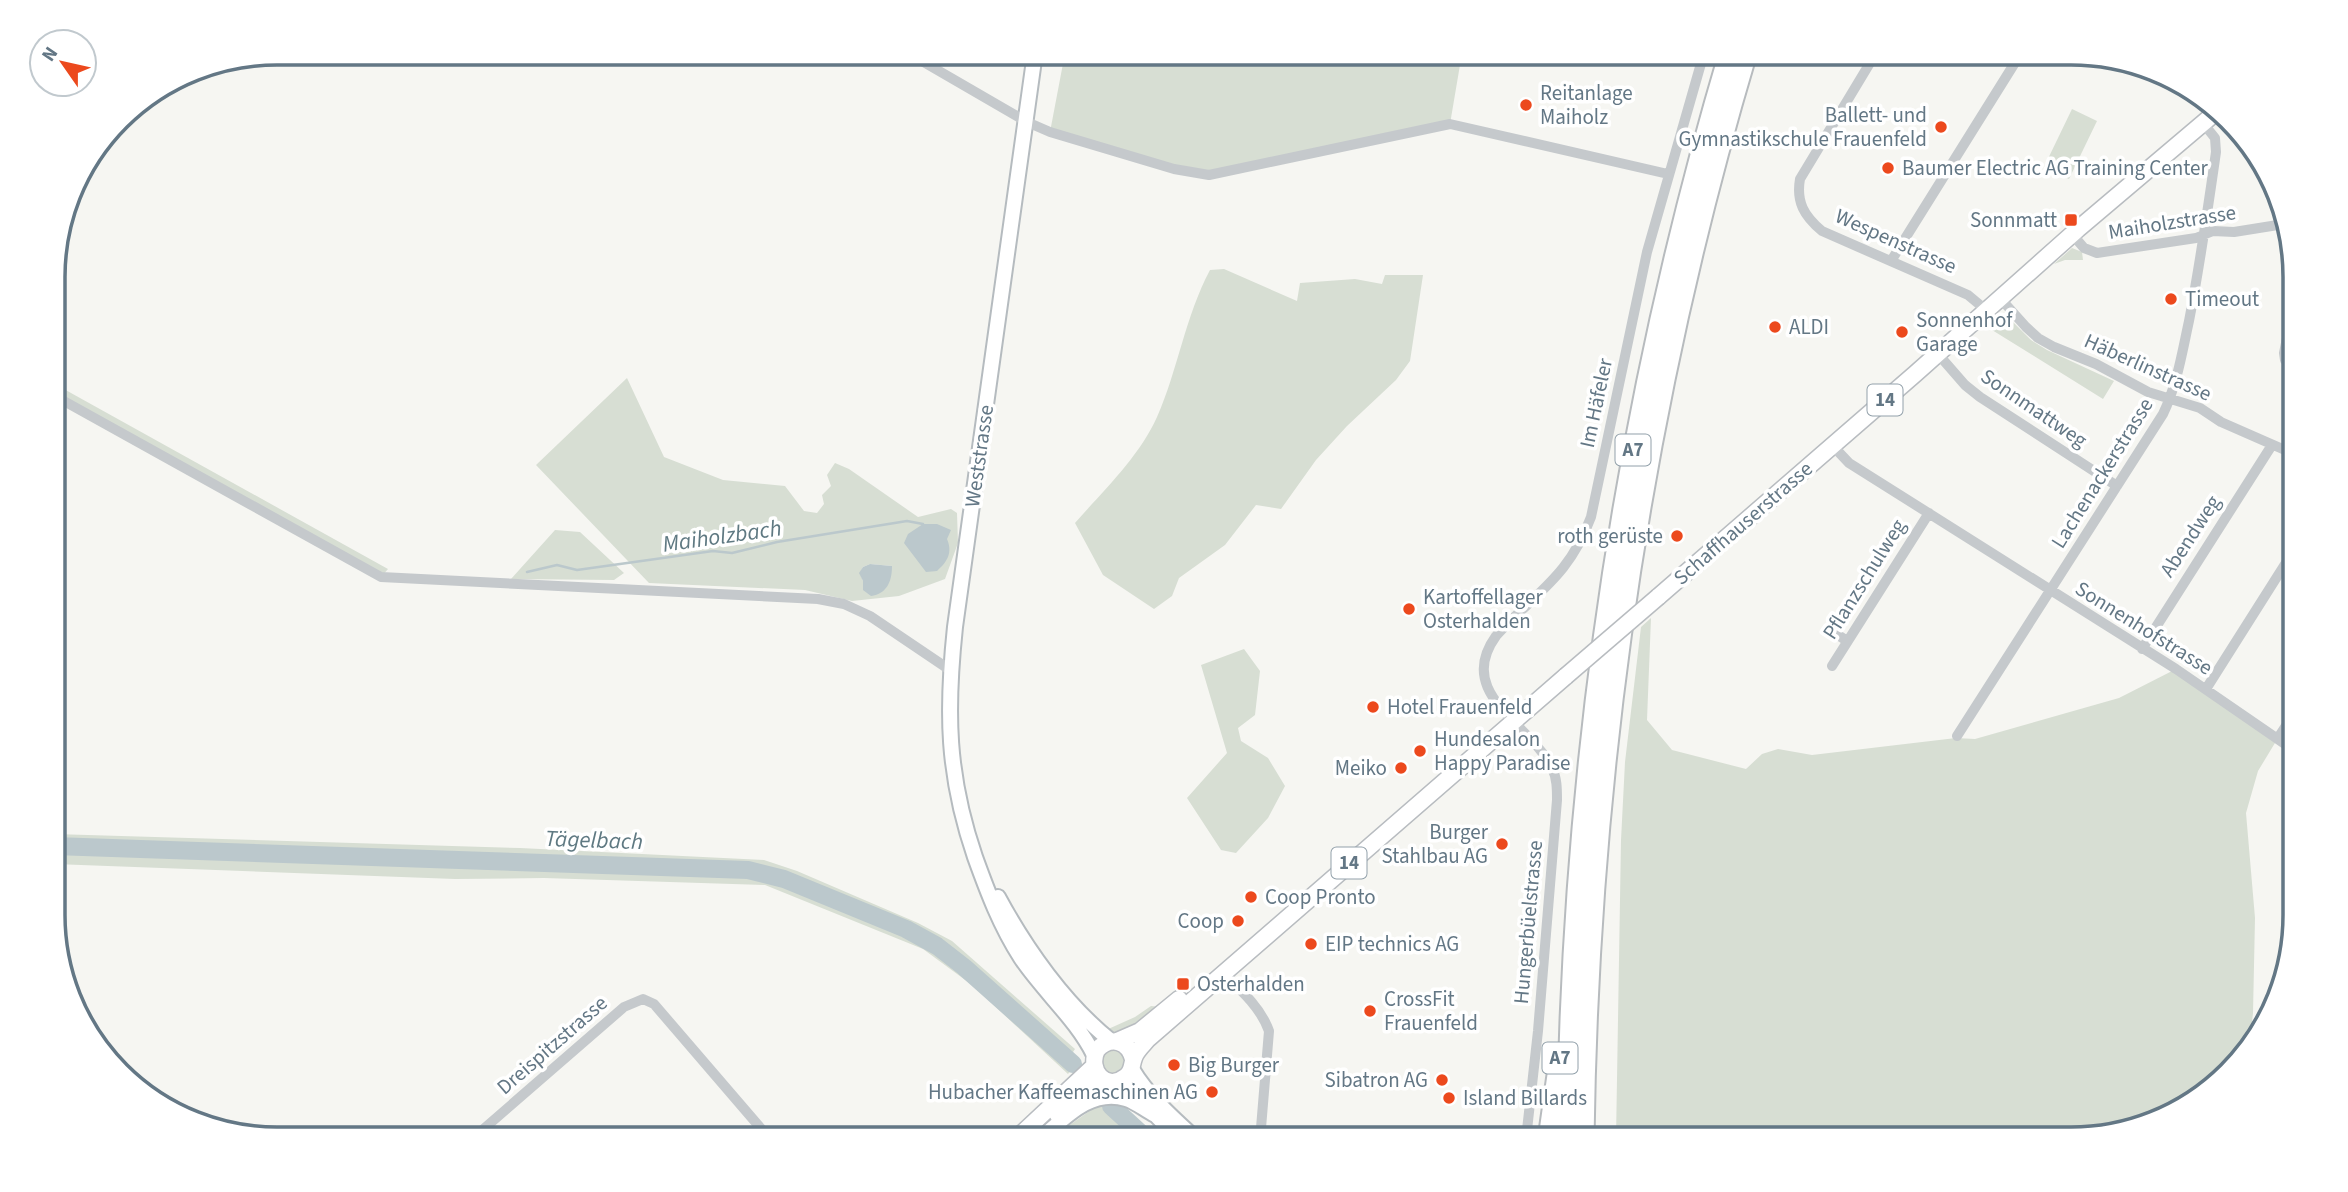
<svg xmlns="http://www.w3.org/2000/svg" width="2348" height="1192" viewBox="0 0 2348 1192" font-family="'Source Sans 3',sans-serif">
	<style>
		.green { fill: #d7ded3; fill-rule: evenodd }
		.water { fill: #bbc8cc }
		.lines { fill: none; stroke-linecap: round; stroke-linejoin: round }
		.stream { stroke: #bbc8cc; stroke-width: 2.5 }
		.river { stroke: #bbc8cc; stroke-width: 18 }
		.secondary-casing { stroke: #b5bbbf; stroke-width: 18 }
		.primary-casing { stroke: #b8bcc0; stroke-width: 19 }
		.highway-casing { stroke: #b7bbbe; stroke-width: 23 }
		.street { stroke: #c5c9cc; stroke-width: 10 }
		.secondary { stroke: #fff; stroke-width: 14 }
		.primary { stroke: #fff; stroke-width: 16 }
		.highway { stroke: #fff; stroke-width: 19 }
		.primary-bridge-casing { stroke: #b8bcc0; stroke-width: 19; stroke-linecap: butt }
		.primary-bridge { stroke: #fff; stroke-width: 16 }
		.poi-dot { fill: #ec491d; stroke: #fff; stroke-width: 2.5 }
		.labels { text-anchor: middle; dominant-baseline: central; stroke-width: 7; stroke-linejoin: round; paint-order: stroke }
		.shield { fill: #fff; stroke: #92a0aa; stroke-width: 2 }
		.shield-label { font-size: 19px; font-weight: bold; fill: #637785 }
		.poi-label { font-size: 21px; fill: #637785; stroke: #fff; text-anchor: start }
		.street-label { font-size: 21px; fill: #637785; stroke: #fff }
		.water-label { font-size: 23px; font-style: italic; fill: #5f7982; stroke: #fff }
		.rim { fill: none; stroke: #637785; stroke-width: 3.5 }
	</style>
	<rect width="100%" height="100%" fill="#f6f6f2"/>
	<path class="green" d="M 1065,53 L 1462,53 L 1450,124 L 1209,175 L 1050,132 Z
		M 2072,109 L 2097,121 L 2069,179 L 2044,167 Z
		M 2072,248 L 2082,252 L 2083,260 L 2065,260 L 2054,264 Z
		M 1224,269 L 1297,301 L 1300,283 L 1355,279 L 1382,284 L 1385,275 L 1423,275 L 1410,361 L 1396,380 L 1347,426 L 1316,460 L 1281,509 L 1256,505 L 1225,545 L 1179,578 L 1172,596 L 1154,609 L 1103,575 L 1075,523 C 1104,490 1139,457 1157,417 C 1178,369 1185,317 1210,270 Z
		M 2008,317 L 2031,340 L 2047,350 L 2114,381 L 2103,399 L 1992,330 Z
		M 627,378 L 664,457 L 723,480 L 785,486 L 804,511 L 817,513 L 824,504 L 822,495 L 831,486 L 827,475 L 835,463 L 849,469 L 918,517 L 951,509 L 957,513 L 958,543 L 945,579 L 899,596 L 852,601 L 805,590 L 649,583 L 536,465 ZM 870,564 L 892,566 L 863,590 L 863,581 L 860,573 L 863,567 Z
		M 53,383 L 388,569 L 381,577 L 53,394 Z
		M 555,530 L 580,532 L 624,573 L 614,580 L 511,579 Z
		M 1651,618 L 1647,720 L 1672,750 L 1746,769 L 1762,754 L 1778,749 L 1812,755 L 1956,738 L 1975,739 L 2119,698 L 2176,669 L 2278,738 L 2258,771 L 2246,813 L 2255,918 L 2253,1013 L 2250,1040 L 2195,1102 L 2085,1139 L 1616,1139 L 1621,840 L 1625,762 L 1641,627 Z
		M 1244,649 L 1260,671 L 1255,715 L 1238,728 L 1241,741 L 1268,758 L 1285,786 L 1268,818 L 1236,853 L 1221,850 L 1187,798 L 1227,753 L 1201,665 Z
		M 54,834 L 520,848 L 764,860 L 797,871 L 918,923 L 952,941 L 1075,1049 L 1073,1052 L 1076,1063 L 1068,1074 L 972,985 L 923,949 L 765,885 L 544,878 L 455,879 L 54,864 Z
		M 1151,1006 L 1161,1007 L 1139,1026 L 1115,1035 L 1106,1030 L 1135,1017 Z
		M 1111,1048 L 1123,1051 L 1127,1064 L 1119,1074 L 1110,1074 L 1103,1069 L 1101,1057 Z
		M 1098,1105 L 1106,1106 L 1113,1112 L 1122,1107 L 1154,1139 L 1050,1139 Z"/>
	<path class="water" d="M 923,524 L 937,524 L 951,530 L 947,539 C 953,553 947,562 937,571 L 926,572 L 904,543 L 908,534 Z
		M 870,564 L 892,566 C 892,581 887,594 871,596 L 863,590 L 863,581 L 859,573 L 863,567 Z"/>
	<g class="lines">
		<path class="stream" d="M 527,572 L 557,565 L 577,570 L 713,551 L 732,553 L 777,542 L 907,521 L 923,524"/>
		<path class="river" d="M 54,846 L 748,870 L 784,879 L 906,929 L 937,946 L 964,967 L 1073,1064
			M 1111,1106 L 1147,1139"/>
		<g class="secondary-casing">
			<path id="secondary" d="M 1035,53 L 955,627 C 946,712 947,775 975,857 C 988,893 1000,925 1021,958 C 1043,991 1077,1020 1094,1055
				M 998,897 C 1026,949 1065,1004 1111,1041
				M 1132,1069 C 1148,1096 1173,1118 1196,1139
				M 1114,1082 L 1132,1091 L 1179,1139
				M 1040,1139 C 1064,1119 1090,1088 1126,1099 C 1136,1102 1145,1110 1155,1115"/>
		</g>
		<g class="primary-casing">
			<path id="primary" d="M 1658,597 L 1915,374 L 2078,229 L 2215,113
				M 1117,1041 L 1140,1031 L 1179,999
				M 1133,1059 C 1128,1040 1110,1036 1097,1050 C 1087,1070 1106,1092 1125,1077 C 1133,1072 1131,1065 1134,1058 C 1136,1051 1143,1045 1148,1039 L 1566,676
				M 1058,1115 L 1089,1089 L 1107,1081
				M 1016,1139 L 1094,1066"/>
		</g>
		<g class="highway-casing">
			<path id="highway" d="M 1548,1139 L 1557,1075
				M 1567,1139 C 1571,771 1624,406 1729,53
				M 1584,1139 C 1589,769 1641,408 1747,53"/>
		</g>
		<path class="street" d="M 908,53 L 1027,122 L 1050,132 L 1174,169 L 1209,175 L 1450,124 L 1668,174
			M 1876,53 L 1800,179 C 1796,202 1804,216 1822,231 L 1968,295 L 1986,310
			M 2072,234 L 2084,248 L 2097,253 L 2196,238 L 2213,231 L 2234,232 L 2284,224
			M 1891,261 L 2021,53
			M 2000,298 L 2026,327 L 2038,338 L 2054,347 L 2096,364 L 2148,392 L 2200,408 L 2221,422 L 2294,454
			M 2294,303 L 2284,353 L 2285,360 L 2294,366
			M 1938,354 L 1965,385 L 1980,397 L 2117,486
			M 53,395 L 381,577 L 818,599 L 844,604 L 870,616 L 950,670
			M 1832,445 L 1849,463 L 2176,669 L 2295,751
			M 1835,633 L 1847,641
			M 2142,649 L 2272,445
			M 1832,666 L 1929,513
			M 2206,689 L 2294,550
			M 1957,736 L 2163,414 C 2177,385 2182,353 2189,321 C 2200,265 2208,208 2216,152 L 2215,138 L 2203,123
			M 2278,738 L 2295,712
			M 1224,974 C 1241,990 1261,1008 1269,1031 L 1261,1128 L 1263,1139
			M 472,1139 L 624,1007 L 643,999 L 654,1004 L 770,1139
			M 1526,1139 L 1538,1031 L 1557,800 C 1557,789 1557,778 1552,768 C 1531,724 1454,694 1496,636 C 1537,591 1568,578 1591,517 L 1647,252 L 1704,53"/>
		<use href="#secondary" class="secondary"/>
		<use href="#primary" class="primary"/>
		<use href="#highway" class="highway"/>
		<g class="primary-bridge-casing">
			<path id="primary-bridge" d="M 1566,676 L 1658,597"/>
		</g>
		<use href="#primary-bridge" class="primary-bridge"/>
	</g>
	<g class="poi-dot">
		<circle cx="1526" cy="105" r="7"/>
		<circle cx="1941" cy="127" r="7"/>
		<circle cx="1888" cy="168" r="7"/>
		<rect x="2064" y="213" width="14" height="14" rx="3.5"/>
		<circle cx="2171" cy="299" r="7"/>
		<circle cx="1775" cy="327" r="7"/>
		<circle cx="1902" cy="332" r="7"/>
		<circle cx="1677" cy="536" r="7"/>
		<circle cx="1409" cy="609" r="7"/>
		<circle cx="1373" cy="707" r="7"/>
		<circle cx="1420" cy="751" r="7"/>
		<circle cx="1401" cy="768" r="7"/>
		<circle cx="1502" cy="844" r="7"/>
		<circle cx="1251" cy="897" r="7"/>
		<circle cx="1238" cy="921" r="7"/>
		<circle cx="1311" cy="944" r="7"/>
		<rect x="1176" y="977" width="14" height="14" rx="3.5"/>
		<circle cx="1370" cy="1011" r="7"/>
		<circle cx="1174" cy="1065" r="7"/>
		<circle cx="1442" cy="1080" r="7"/>
		<circle cx="1212" cy="1092" r="7"/>
		<circle cx="1449" cy="1098" r="7"/>
	</g>
	<g class="labels">
		<g class="shield">
			<rect x="1867.5" y="384.5" width="35" height="31" rx="5"/>
			<rect x="1615.5" y="434.5" width="35" height="31" rx="5"/>
			<rect x="1331.5" y="847.5" width="35" height="31" rx="5"/>
			<rect x="1542.5" y="1042.5" width="35" height="31" rx="5"/>
		</g>
		<g class="shield-label">
			<text x="1885" y="400">14</text>
			<text x="1633" y="450">A7</text>
			<text x="1349" y="863">14</text>
			<text x="1560" y="1058">A7</text>
		</g>
		<g class="poi-label">
			<text x="1540" y="93">Reitanlage<tspan x="1540" dy="24">Maiholz</tspan></text>
			<text x="1927" y="115" text-anchor="end">Ballett- und<tspan x="1927" dy="24">Gymnastikschule Frauenfeld</tspan></text>
			<text x="1902" y="168">Baumer Electric AG Training Center</text>
			<text x="2057" y="220" text-anchor="end">Sonnmatt</text>
			<text x="2185" y="299">Timeout</text>
			<text x="1916" y="320">Sonnenhof<tspan x="1916" dy="24">Garage</tspan></text>
			<text x="1789" y="327">ALDI</text>
			<text x="1663" y="536" text-anchor="end">roth gerüste</text>
			<text x="1423" y="597">Kartoffellager<tspan x="1423" dy="24">Osterhalden</tspan></text>
			<text x="1387" y="707">Hotel Frauenfeld</text>
			<text x="1434" y="739">Hundesalon<tspan x="1434" dy="24">Happy Paradise</tspan></text>
			<text x="1387" y="768" text-anchor="end">Meiko</text>
			<text x="1488" y="832" text-anchor="end">Burger<tspan x="1488" dy="24">Stahlbau AG</tspan></text>
			<text x="1265" y="897">Coop Pronto</text>
			<text x="1224" y="921" text-anchor="end">Coop</text>
			<text x="1325" y="944">EIP technics AG</text>
			<text x="1197" y="984">Osterhalden</text>
			<text x="1384" y="999">CrossFit<tspan x="1384" dy="24">Frauenfeld</tspan></text>
			<text x="1188" y="1065">Big Burger</text>
			<text x="1428" y="1080" text-anchor="end">Sibatron AG</text>
			<text x="1198" y="1092" text-anchor="end">Hubacher Kaffeemaschinen AG</text>
			<text x="1463" y="1098">Island Billards</text>
		</g>
		<g class="street-label">
			<text transform="translate(2172 222) rotate(-9)">Maiholzstrasse</text>
			<text transform="translate(1896 241) rotate(24)">Wespenstrasse</text>
			<text transform="translate(2148 367) rotate(24)">Häberlinstrasse</text>
			<text transform="translate(1596 403) rotate(-78)">Im Häfeler</text>
			<text transform="translate(2034 408) rotate(34)">Sonnmattweg</text>
			<text transform="translate(979 456) rotate(-82)">Weststrasse</text>
			<text transform="translate(2102 473) rotate(-58)">Lachenackerstrasse</text>
			<text transform="translate(1743 523) rotate(-41)">Schaffhauserstrasse</text>
			<text transform="translate(2190 536) rotate(-57)">Abendweg</text>
			<text transform="translate(1864 579) rotate(-58)">Pflanzschulweg</text>
			<text transform="translate(2144 628) rotate(32)">Sonnenhofstrasse</text>
			<text transform="translate(1528 922) rotate(-85)">Hungerbüelstrasse</text>
			<text transform="translate(552 1045) rotate(-41)">Dreispitzstrasse</text>
		</g>
		<g class="water-label">
			<text transform="translate(722 536) rotate(-8)">Maiholzbach</text>
			<text transform="translate(594 840) rotate(2)">Tägelbach</text>
		</g>
	</g>
	<path d="M0 0H2348V1192H0ZM277 65H2071A212 212 0 0 1 2283 277V915A212 212 0 0 1 2071 1127H277A212 212 0 0 1 65 915V277A212 212 0 0 1 277 65Z" fill="#fff" fill-rule="evenodd"/>
	<path class="rim" d="M277 65H2071A212 212 0 0 1 2283 277V915A212 212 0 0 1 2071 1127H277A212 212 0 0 1 65 915V277A212 212 0 0 1 277 65Z"/>
	<g transform="translate(63 63) rotate(304)"><circle r="33" fill="#ffffff" stroke="#c1c9ce" stroke-width="2"/>
	<path d="M0-5L12 26L0 18L-12 26Z" fill="#ec491d"/>
	<text y="-10" font-size="19" font-weight="bold" text-anchor="middle" fill="#637785">N</text>
	</g>
</svg>
